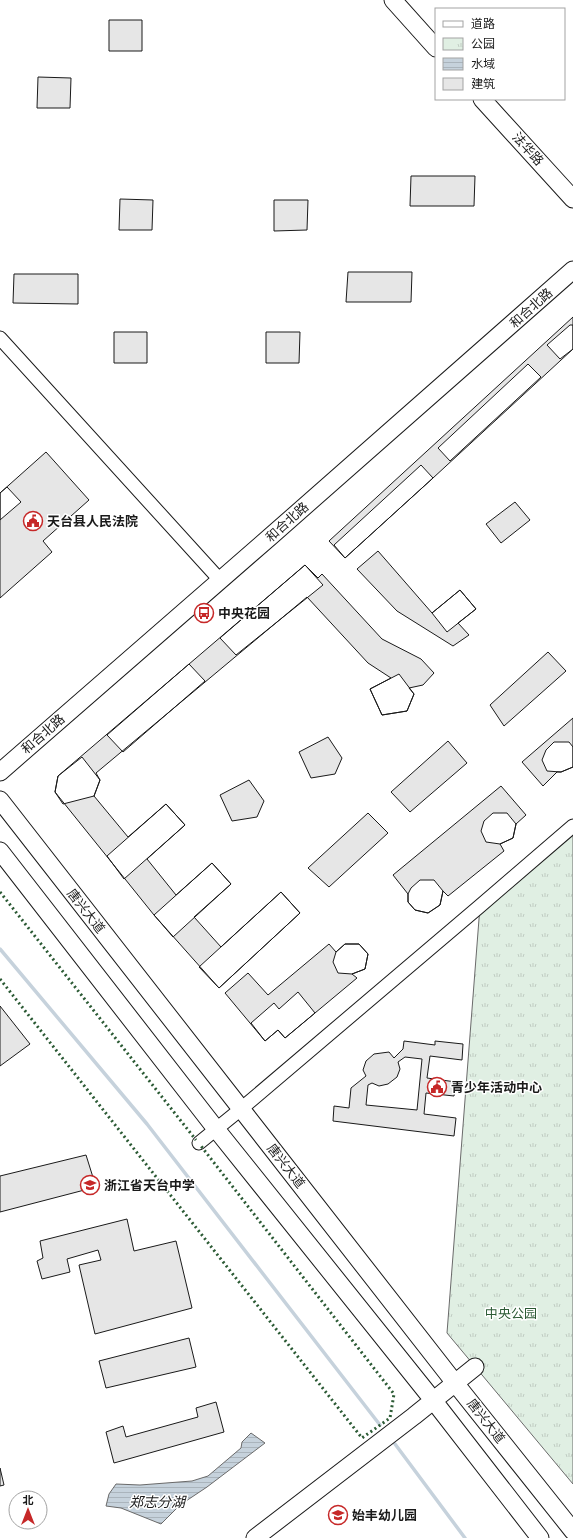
<svg xmlns="http://www.w3.org/2000/svg" width="573" height="1538" viewBox="0 0 573 1538" font-family="'Space Grotesk','Noto Sans SC',sans-serif">
	<style>
		.park { fill: url(#park-tufts); stroke: #6a6a6a }
		.water { fill: url(#water-rules); stroke: #6a6a6a }
		.lines { fill: none; stroke-linecap: round; stroke-linejoin: round }
		.stream { stroke: #c6d2dc; stroke-width: 3.5 }
		.building { fill: #e6e6e6; stroke: #1a1a1a; fill-rule: evenodd }
		.minor-casing { stroke: #1a1a1a; stroke-width: 15 }
		.major-casing { stroke: #1a1a1a; stroke-width: 19 }
		.minor { stroke: #fff; stroke-width: 13 }
		.major { stroke: #fff; stroke-width: 17 }
		.hedge { stroke: #2b5a34; stroke-width: 3; stroke-dasharray: 2 3; stroke-linecap: butt }
		.labels { text-anchor: middle; dominant-baseline: central; stroke-width: 3; stroke-linejoin: round; paint-order: stroke }
		.street-label { font-size: 13px; fill: #1a1a1a; stroke: #fff }
		.poi-label { font-size: 13px; font-weight: bold; fill: #1a1a1a; stroke: #fff; text-anchor: start }
		.park-label { font-size: 13px; fill: #2b5a34; stroke: #fff }
		.water-label { font-size: 14px; font-style: italic; fill: #1a1a1a; stroke: #fff }
	</style>
	<defs>
		<pattern id="park-tufts" width="24" height="20" patternUnits="userSpaceOnUse"><rect width="24" height="20" fill="#e0efe3"/><path d="M3 7l-1-3M5 7V3M7 7l1-3M15 17l-1-3M17 17v-4M19 17l1-3" fill="none" stroke="#c0ccc2"/></pattern>
		<pattern id="water-rules" width="6" height="5" patternUnits="userSpaceOnUse"><rect width="6" height="5" fill="#c6d2dc"/><path d="M0 2.5h6" fill="none" stroke="#aab4bc"/></pattern>
	</defs>
	<rect width="100%" height="100%" fill="#fff"/>
	<path class="park" d="M 573,827 L 573,1484 L 447,1333 L 480,906 Z"/>
	<path class="water" d="M 251,1433 L 265,1443 L 207,1487 L 180,1505 L 161,1524 L 121,1508 L 106,1506 L 109,1494 L 116,1484 L 140,1485 L 192,1481 L 208,1476 L 241,1448 L 242,1442 Z"/>
	<g class="lines">
		<path class="stream" d="M 0,949 L 147,1124 L 380,1425
			M 395,1444 L 465,1538"/>
	</g>
	<path class="building" d="M 109,20 L 142,20 L 142,51 L 109,51 Z
		M 38,77 L 71,78 L 70,108 L 37,108 Z
		M 411,176 L 475,176 L 474,206 L 410,206 Z
		M 120,199 L 153,200 L 152,230 L 119,230 Z
		M 274,200 L 308,200 L 307,230 L 274,231 Z
		M 348,272 L 412,272 L 411,302 L 346,302 Z
		M 14,274 L 78,274 L 78,304 L 13,303 Z
		M 573,317 L 573,349 L 433,478 L 345,558 L 329,541 Z
		M 570,325 L 573,325 L 573,349 L 560,359 L 547,345 Z
		M 114,332 L 147,332 L 147,363 L 114,363 Z
		M 266,332 L 300,332 L 299,363 L 266,363 Z
		M 528,364 L 541,377 L 450,461 L 438,448 Z
		M 46,452 L 89,500 L 43,541 L 52,552 L 0,598 L 0,493 Z
		M 421,465 L 433,478 L 345,558 L 334,545 Z
		M 7,487 L 21,502 L 0,520 L 0,493 Z
		M 515,502 L 530,520 L 501,543 L 486,524 Z
		M 378,551 L 432,613 L 460,590 L 476,609 L 458,623 L 469,635 L 453,646 L 397,611 L 357,569 Z
		M 305,565 L 318,578 L 322,574 L 382,639 L 421,659 L 434,673 L 423,685 L 409,688 L 414,694 L 407,711 L 382,715 L 370,689 L 391,678 L 368,663 L 307,597 L 96,773 L 100,780 L 94,796 L 128,837 L 166,804 L 185,825 L 147,859 L 176,895 L 212,863 L 231,884 L 194,917 L 221,947 L 281,892 L 300,913 L 219,988 L 154,915 L 55,792 L 58,776 Z
		M 305,565 L 323,585 L 236,655 L 220,638 Z
		M 460,590 L 476,609 L 447,632 L 432,613 Z
		M 548,652 L 566,671 L 504,726 L 490,705 Z
		M 189,664 L 205,681 L 123,752 L 107,735 Z
		M 399,674 L 414,694 L 407,711 L 382,715 L 370,689 Z
		M 573,718 L 573,767 L 561,772 L 557,772 L 543,786 L 522,762 Z
		M 328,737 L 342,758 L 335,774 L 311,778 L 299,752 Z
		M 448,741 L 467,763 L 410,812 L 391,792 Z
		M 554,742 L 569,742 L 573,747 L 573,767 L 561,772 L 547,771 L 542,760 L 546,750 Z
		M 82,757 L 100,780 L 94,796 L 63,804 L 55,792 L 58,776 Z
		M 249,780 L 264,801 L 257,817 L 232,821 L 220,795 Z
		M 501,786 L 526,815 L 516,824 L 513,838 L 500,844 L 504,851 L 448,896 L 443,891 L 440,905 L 428,913 L 415,910 L 408,902 L 408,894 L 393,875 Z
		M 166,804 L 185,825 L 124,879 L 107,856 Z
		M 368,813 L 388,833 L 329,887 L 308,868 Z
		M 493,813 L 507,813 L 516,824 L 513,838 L 500,844 L 486,842 L 481,831 L 484,821 Z
		M 212,863 L 231,884 L 173,937 L 154,915 Z
		M 420,880 L 434,880 L 443,891 L 440,905 L 428,913 L 415,910 L 408,902 L 408,894 L 411,888 Z
		M 281,892 L 300,913 L 219,988 L 199,967 Z
		M 329,944 L 336,952 L 345,944 L 359,944 L 368,954 L 365,969 L 352,974 L 357,978 L 285,1038 L 278,1030 L 265,1041 L 225,993 L 248,973 L 268,995 Z
		M 345,944 L 359,944 L 368,954 L 365,969 L 352,974 L 338,973 L 333,962 L 336,952 Z
		M 298,992 L 315,1013 L 285,1038 L 278,1030 L 265,1041 L 251,1023 L 274,1003 L 279,1009 Z
		M 0,1006 L 30,1044 L 0,1066 Z
		M 404,1041 L 435,1045 L 435,1041 L 463,1044 L 462,1060 L 430,1056 L 427,1078 L 456,1082 L 454,1096 L 426,1093 L 424,1114 L 456,1118 L 454,1136 L 333,1121 L 334,1106 L 349,1108 L 351,1088 L 366,1076 L 363,1070 L 366,1061 L 374,1054 L 389,1052 L 394,1058 L 403,1049 ZM 405,1057 L 422,1059 L 417,1110 L 366,1105 L 368,1085 L 372,1083 L 379,1086 L 388,1084 L 397,1077 L 400,1069 L 398,1062 Z
		M 86,1155 L 96,1187 L 0,1212 L 0,1176 Z
		M 127,1219 L 134,1251 L 176,1241 L 192,1308 L 95,1334 L 79,1265 L 101,1260 L 98,1250 L 67,1259 L 70,1272 L 42,1279 L 37,1261 L 43,1258 L 40,1241 Z
		M 189,1338 L 196,1367 L 106,1388 L 99,1361 Z
		M 216,1402 L 224,1432 L 114,1463 L 106,1432 L 123,1426 L 126,1437 L 198,1417 L 196,1408 Z
		M 0,1468 L 4,1485 L 0,1486 Z"/>
	<g class="lines">
		<g class="minor-casing">
			<path id="minor" d="M 0,338 L 220,580
				M 199,1143 L 241,1109 L 480,906 L 573,826"/>
		</g>
		<g class="major-casing">
			<path id="major" d="M 393,0 L 436,48
				M 482,99 L 573,199
				M 0,772 L 271,536 L 573,270
				M 0,800 L 455,1383 L 573,1531
				M 0,851 L 216,1129 L 433,1400 L 540,1538
				M 255,1538 L 414,1416 L 475,1367"/>
		</g>
		<use href="#minor" class="minor"/>
		<use href="#major" class="major"/>
		<path class="hedge" d="M 0,892 L 196,1140
			M 0,979 L 362,1438 L 390,1418 L 394,1394 L 201,1146"/>
	</g>
	<defs>
		<g id="civic-ring" transform="scale(1)"><circle r="9.5" fill="#fff" stroke="#c62828" stroke-width="1.5"/><path d="M-.6-6.5H3V-4.5H.6V-3L4-1V1h2V6H-6V1h2V-1L-.6-3ZM-1.2 2.5V6h2.4V2.5Z" fill="#c62828"/></g>
		<g id="bus-ring" transform="scale(1)"><circle r="9.5" fill="#fff" stroke="#c62828" stroke-width="1.5"/><path d="M-5-6H5V4H4V6H2V4H-2V6H-4V4H-5ZM-3.5-4V0h7V-4ZM-3.5 1.2v1.5H-2V1.2ZM2 1.2v1.5H3.5V1.2Z" fill="#c62828"/></g>
		<g id="school-ring" transform="scale(1)"><circle r="9.5" fill="#fff" stroke="#c62828" stroke-width="1.5"/><path d="M0-5L7-2L0 1L-7-2ZM-4 1L0 2.5L4 1V4Q0 6-4 4Z" fill="#c62828"/></g>
	</defs>
	<g fill-rule="evenodd">
		<use href="#civic-ring" x="33" y="521"/>
		<use href="#bus-ring" x="204" y="613"/>
		<use href="#civic-ring" x="437" y="1087"/>
		<use href="#school-ring" x="90" y="1185"/>
		<use href="#school-ring" x="338" y="1515"/>
	</g>
	<g class="labels">
		<g class="street-label">
			<text transform="translate(528 149) rotate(48)">法华路</text>
			<text transform="translate(531 308) rotate(-42)">和合北路</text>
			<text transform="translate(287 522) rotate(-42)">和合北路</text>
			<text transform="translate(43 734) rotate(-41)">和合北路</text>
			<text transform="translate(86 911) rotate(52)">唐兴大道</text>
			<text transform="translate(286 1166) rotate(52)">唐兴大道</text>
			<text transform="translate(486 1421) rotate(52)">唐兴大道</text>
		</g>
		<g class="poi-label">
			<text x="47" y="521">天台县人民法院</text>
			<text x="218" y="613">中央花园</text>
			<text x="451" y="1087">青少年活动中心</text>
			<text x="104" y="1185">浙江省天台中学</text>
			<text x="352" y="1515">始丰幼儿园</text>
		</g>
		<g class="park-label">
			<text x="511" y="1313">中央公园</text>
		</g>
		<g class="water-label">
			<text x="157" y="1502">郑志分湖</text>
		</g>
	</g>
	<rect x="435" y="8" width="130" height="92" fill="#ffffff" stroke="#a3a3a3"/>
	<rect x="443" y="21" width="20" height="6" fill="#ffffff" stroke="#a3a3a3"/>
	<text x="471" y="28" font-size="12" fill="#1a1a1a">道路</text>
	<rect x="443" y="38" width="20" height="12" fill="url(#park-tufts)" stroke="#a3a3a3"/>
	<text x="471" y="48" font-size="12" fill="#1a1a1a">公园</text>
	<rect x="443" y="58" width="20" height="12" fill="url(#water-rules)" stroke="#a3a3a3"/>
	<text x="471" y="68" font-size="12" fill="#1a1a1a">水域</text>
	<rect x="443" y="78" width="20" height="12" fill="#e6e6e6" stroke="#a3a3a3"/>
	<text x="471" y="88" font-size="12" fill="#1a1a1a">建筑</text>
	<g transform="translate(28 1510)"><circle r="19" fill="#ffffff" stroke="#a3a3a3"/>
	<path d="M0-3L7 15L0 10L-7 15Z" fill="#c62828"/>
	<text y="-6" font-size="11" font-weight="bold" text-anchor="middle" fill="#1a1a1a">北</text>
	</g>
</svg>
